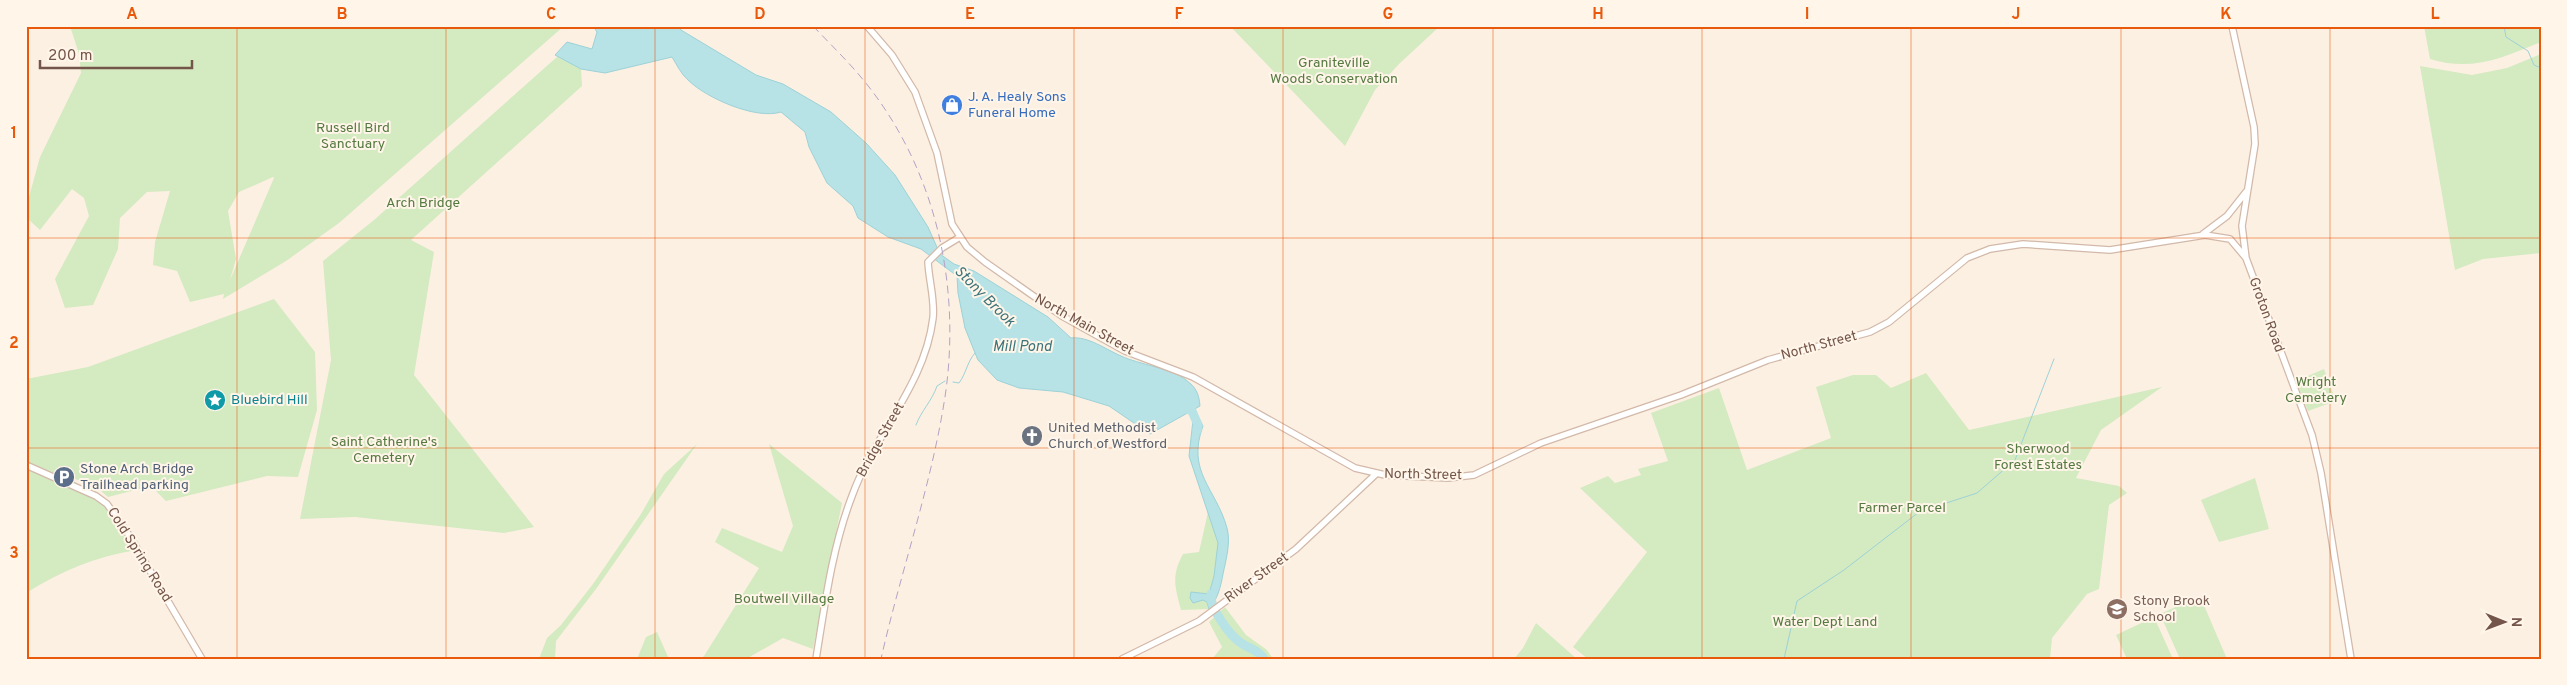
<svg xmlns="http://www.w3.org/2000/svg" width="2567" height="685" viewBox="0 0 2567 685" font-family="Overpass,sans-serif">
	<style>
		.green { fill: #d4eac1; fill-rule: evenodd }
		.water { fill: #b7e2e6; stroke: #9dd2d7 }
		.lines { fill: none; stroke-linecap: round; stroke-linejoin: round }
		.stream { stroke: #9dd2d7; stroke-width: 1 }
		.river { stroke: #b7e2e6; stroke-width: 9 }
		.secondary-casing { stroke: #d2b9a9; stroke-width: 8 }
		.secondary { stroke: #fff; stroke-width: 5.5 }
		.rail { stroke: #b2a2c5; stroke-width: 1; stroke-dasharray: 8 5; stroke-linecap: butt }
		.grid { fill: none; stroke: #e8590c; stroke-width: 1; stroke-opacity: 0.55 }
		.labels { text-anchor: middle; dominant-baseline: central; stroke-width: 4; stroke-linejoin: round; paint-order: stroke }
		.park-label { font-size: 14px; fill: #557a41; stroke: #fff5e9 }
		.shop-label { font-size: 14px; fill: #366cbe; stroke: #fff5e9; text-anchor: start }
		.street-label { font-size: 14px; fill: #745549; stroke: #fff5e9 }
		.culture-label { font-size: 14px; fill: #0d838f; stroke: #fff5e9; text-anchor: start }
		.worship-label { font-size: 14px; fill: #5b616d; stroke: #fff5e9; text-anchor: start }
		.service-label { font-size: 14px; fill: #4e5e75; stroke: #fff5e9; text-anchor: start }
		.education-label { font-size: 14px; fill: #785e54; stroke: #fff5e9; text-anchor: start }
		.water-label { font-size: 15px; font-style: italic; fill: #3c747a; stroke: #fff5e9 }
		.neatline { fill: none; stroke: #e8590c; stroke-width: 2 }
		.grid-label { font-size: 16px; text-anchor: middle; font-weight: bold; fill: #e8590c }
	</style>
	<rect width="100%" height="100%" fill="#fcf0e3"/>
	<path class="green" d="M 70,26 L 564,26 L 339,223 L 286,261 L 223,299 L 224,294 L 190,302 L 177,271 L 153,265 L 155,242 L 170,191 L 147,192 L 120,218 L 118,249 L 93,305 L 65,308 L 55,279 L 89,216 L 84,198 L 72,189 L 40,230 L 28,219 L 29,197 L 40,157 L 81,73 L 79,54 ZM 273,177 L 274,178 L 230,280 L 236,259 L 228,211 L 239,192 Z
		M 1230,26 L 1440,26 L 1399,64 L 1375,90 L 1345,146 Z
		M 2424,26 L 2537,26 L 2541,34 L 2541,42 C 2502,58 2472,72 2430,59 Z
		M 2541,54 L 2541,253 L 2483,259 L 2455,270 L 2420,66 L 2472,75 L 2507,68 Z
		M 558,56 L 581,69 L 582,86 L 411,240 L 434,252 L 414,375 L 534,527 L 504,533 L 355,517 L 300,519 L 331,360 L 323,261 L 374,220 Z
		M 274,299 L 315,352 L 317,410 L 298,477 L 267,476 L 166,501 L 151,486 L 108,497 L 95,486 L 64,475 L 96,496 L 112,509 L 137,550 C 96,556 62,571 26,593 L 26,379 L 88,367 Z
		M 2324,369 L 2336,401 L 2308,411 L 2296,381 Z
		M 1926,373 L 1969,430 L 2162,387 L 2101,430 L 2076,478 L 2119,486 L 2127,493 L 2109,505 L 2099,589 L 2087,594 L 2052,638 L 2050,659 L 1588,659 L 1573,647 L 1647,552 L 1580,488 L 1608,476 L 1615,483 L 1641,475 L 1638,469 L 1668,461 L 1651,413 L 1719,388 L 1747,470 L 1831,438 L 1816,387 L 1853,375 L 1876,375 L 1891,388 Z
		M 697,444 L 596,589 L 556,641 L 555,659 L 539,659 L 547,638 L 561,625 L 593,584 L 641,514 L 664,474 Z
		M 769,444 L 842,503 L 813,649 L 783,638 L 746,659 L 700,659 L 704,656 L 759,568 L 715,542 L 722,528 L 782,552 L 793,526 Z
		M 2255,478 L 2269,529 L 2219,542 L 2201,500 Z
		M 1208,512 C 1211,521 1217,532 1218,542 C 1220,558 1214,590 1203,600 L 1207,602 L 1209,609 L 1181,610 C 1175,587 1171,576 1183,554 L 1199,552 Z
		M 2200,596 L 2227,659 L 2180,659 L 2160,614 Z
		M 1225,607 L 1246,635 L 1267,650 L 1273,659 L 1212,659 L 1222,647 L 1209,622 Z
		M 2154,617 L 2173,659 L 2127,659 L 2116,635 Z
		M 1536,623 L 1577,659 L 1514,659 L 1523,648 Z
		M 657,632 L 669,659 L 637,659 L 646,637 Z"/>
	<path class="water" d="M 593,26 L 678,26 L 681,30 L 756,75 L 783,84 L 831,112 L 866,143 L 895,175 L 928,227 L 940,254 L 954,264 L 974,271 L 1048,317 L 1071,338 C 1088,336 1105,349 1121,356 C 1138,364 1173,369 1186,380 C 1196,387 1199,394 1200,406 L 1150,434 L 1109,406 L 1063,392 L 1019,388 L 997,380 L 978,360 L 975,353 L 965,328 L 958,293 L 957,276 L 921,249 L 888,237 L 858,218 L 853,206 L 827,183 L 809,147 L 805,132 L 781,112 C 756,120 706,98 688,80 C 681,74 677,65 672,57 L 605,73 L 581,69 L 555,55 L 567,42 L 592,49 L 597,32 Z
		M 1199,418 L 1203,426 C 1186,472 1216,488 1227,528 C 1231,542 1226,560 1223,574 C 1221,586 1217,601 1209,609 L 1207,602 L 1203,600 L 1193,603 L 1190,598 L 1191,592 L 1209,594 L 1214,576 L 1218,543 L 1189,456 L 1193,420 Z"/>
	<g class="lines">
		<path class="stream" d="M 2504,26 L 2506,37 L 2528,51 L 2534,65 L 2541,68
			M 953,382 L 959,383 C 966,374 967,362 975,353
			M 916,425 C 921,411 932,401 937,386 L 945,381
			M 1784,659 L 1797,601 L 1844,570 L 1919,512 L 1977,493 L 2015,460 L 2054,359"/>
		<path class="river" d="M 1181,407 L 1192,411 L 1198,425 L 1197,430
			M 1211,594 C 1209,607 1230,636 1241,643 C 1248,648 1260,651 1264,659"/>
		<g class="secondary-casing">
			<path id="secondary" d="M 867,26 L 892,55 L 915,92 L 937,153 L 952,224 L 967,247 L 985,262 L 1062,316 L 1125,351 L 1193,377 L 1355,468 L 1385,475 L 1448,478 L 1474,475 L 1541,443 L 1681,395 L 1768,360 L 1870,332 L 1889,322 L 1967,258 L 1990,249 L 2023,244 L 2110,250 L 2205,235 L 2230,239 L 2246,258
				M 2232,26 L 2254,127 L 2255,144 L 2242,226 L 2246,258 L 2312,435 L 2321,473 L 2351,659
				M 2203,234 L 2227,216 L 2246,192
				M 26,465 L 96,496 L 107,504 L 129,535 L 202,659
				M 816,659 C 825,604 832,548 852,496 C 874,435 925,385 933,318 C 935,300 929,281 928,262 L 942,248 L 960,237
				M 1122,659 L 1199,621 L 1296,549 L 1376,474"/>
		</g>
		<use href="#secondary" class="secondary"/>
		<path class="rail" d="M 813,26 C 832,46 852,65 869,87 C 936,173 960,284 946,390 C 933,481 901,570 881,659"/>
	</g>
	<path class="grid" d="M 237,26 L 237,659M 446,26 L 446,659M 655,26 L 655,659M 865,26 L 865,659M 1074,26 L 1074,659M 1283,26 L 1283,659M 1493,26 L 1493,659M 1702,26 L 1702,659M 1911,26 L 1911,659M 2121,26 L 2121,659M 2330,26 L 2330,659M 26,238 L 2541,238M 26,448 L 2541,448"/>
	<defs>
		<g id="shop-disc" transform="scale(1.125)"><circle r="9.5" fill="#3f7fe0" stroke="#fff5e9"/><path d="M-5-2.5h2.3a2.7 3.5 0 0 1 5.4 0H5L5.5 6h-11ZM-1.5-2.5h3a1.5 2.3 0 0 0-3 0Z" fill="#fff"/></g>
		<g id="sight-disc" transform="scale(1.125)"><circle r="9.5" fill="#0f9aa8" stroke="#fff5e9"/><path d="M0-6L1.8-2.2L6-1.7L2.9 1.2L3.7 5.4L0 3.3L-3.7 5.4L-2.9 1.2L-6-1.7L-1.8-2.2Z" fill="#fff"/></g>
		<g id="church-disc" transform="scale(1.125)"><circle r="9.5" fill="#6b7280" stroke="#fff5e9"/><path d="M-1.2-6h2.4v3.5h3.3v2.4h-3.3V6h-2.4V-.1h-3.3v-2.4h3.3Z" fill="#fff"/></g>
		<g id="parking-disc" transform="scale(1.125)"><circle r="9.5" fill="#5c6f8a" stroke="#fff5e9"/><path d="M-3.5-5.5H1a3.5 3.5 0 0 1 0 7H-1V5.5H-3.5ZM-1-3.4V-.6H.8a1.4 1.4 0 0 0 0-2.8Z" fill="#fff"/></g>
		<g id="school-disc" transform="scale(1.125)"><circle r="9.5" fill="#8d6e63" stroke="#fff5e9"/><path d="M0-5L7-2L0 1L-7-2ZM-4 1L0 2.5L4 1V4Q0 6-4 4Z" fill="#fff"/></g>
	</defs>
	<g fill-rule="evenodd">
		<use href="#shop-disc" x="952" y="105"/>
		<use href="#sight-disc" x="215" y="400"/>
		<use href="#church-disc" x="1032" y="436"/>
		<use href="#parking-disc" x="64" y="477"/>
		<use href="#school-disc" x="2117" y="609"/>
	</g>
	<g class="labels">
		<g class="park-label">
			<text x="1334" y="63">Graniteville<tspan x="1334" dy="16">Woods Conservation</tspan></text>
			<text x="353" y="128">Russell Bird<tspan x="353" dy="16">Sanctuary</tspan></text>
			<text x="423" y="203">Arch Bridge</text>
			<text x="2316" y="382">Wright<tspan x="2316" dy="16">Cemetery</tspan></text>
			<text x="384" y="442">Saint Catherine's<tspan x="384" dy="16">Cemetery</tspan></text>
			<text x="2038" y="449">Sherwood<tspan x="2038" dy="16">Forest Estates</tspan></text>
			<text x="1902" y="508">Farmer Parcel</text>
			<text x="784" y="599">Boutwell Village</text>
			<text x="1825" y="622">Water Dept Land</text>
		</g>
		<g class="shop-label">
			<text x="968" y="97">J. A. Healy Sons<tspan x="968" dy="16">Funeral Home</tspan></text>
		</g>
		<g class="street-label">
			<text transform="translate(2266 315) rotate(70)">Groton Road</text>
			<text transform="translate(1084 325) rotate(29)">North Main Street</text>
			<text transform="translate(1819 346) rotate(-15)">North Street</text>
			<text transform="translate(881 440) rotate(-61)">Bridge Street</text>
			<text transform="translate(1423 475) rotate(1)">North Street</text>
			<text transform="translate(139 555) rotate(58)">Cold Spring Road</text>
			<text transform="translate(1257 578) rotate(-36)">River Street</text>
		</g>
		<g class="culture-label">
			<text x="231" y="400">Bluebird Hill</text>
		</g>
		<g class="worship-label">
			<text x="1048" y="428">United Methodist<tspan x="1048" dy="16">Church of Westford</tspan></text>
		</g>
		<g class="service-label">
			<text x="80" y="469">Stone Arch Bridge<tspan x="80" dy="16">Trailhead parking</tspan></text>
		</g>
		<g class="education-label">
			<text x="2133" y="601">Stony Brook<tspan x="2133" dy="16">School</tspan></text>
		</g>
		<g class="water-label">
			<text transform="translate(984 297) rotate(45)">Stony Brook</text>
			<text x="1022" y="347">Mill Pond</text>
		</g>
	</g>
	<rect width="2567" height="685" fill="none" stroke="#fff5e9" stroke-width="55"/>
	<g transform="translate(2504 622) rotate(91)" stroke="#fff5e9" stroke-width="4" paint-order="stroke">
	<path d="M0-4L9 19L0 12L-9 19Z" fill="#745549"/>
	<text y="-8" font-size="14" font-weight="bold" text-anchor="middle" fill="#745549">N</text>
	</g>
	<path d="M40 60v8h152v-8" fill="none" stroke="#745549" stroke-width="2.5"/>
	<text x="48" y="60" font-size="15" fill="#745549" stroke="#fff5e9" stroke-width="4" paint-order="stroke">200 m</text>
	<rect x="28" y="28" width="2512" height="630" class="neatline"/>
	<g class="grid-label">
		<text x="132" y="19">A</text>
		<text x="342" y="19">B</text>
		<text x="551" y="19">C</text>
		<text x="760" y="19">D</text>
		<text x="970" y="19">E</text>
		<text x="1179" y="19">F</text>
		<text x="1388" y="19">G</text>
		<text x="1598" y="19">H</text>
		<text x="1807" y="19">I</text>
		<text x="2016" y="19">J</text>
		<text x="2226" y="19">K</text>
		<text x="2435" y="19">L</text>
		<text x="14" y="138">1</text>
		<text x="14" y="348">2</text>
		<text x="14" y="558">3</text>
	</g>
</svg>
